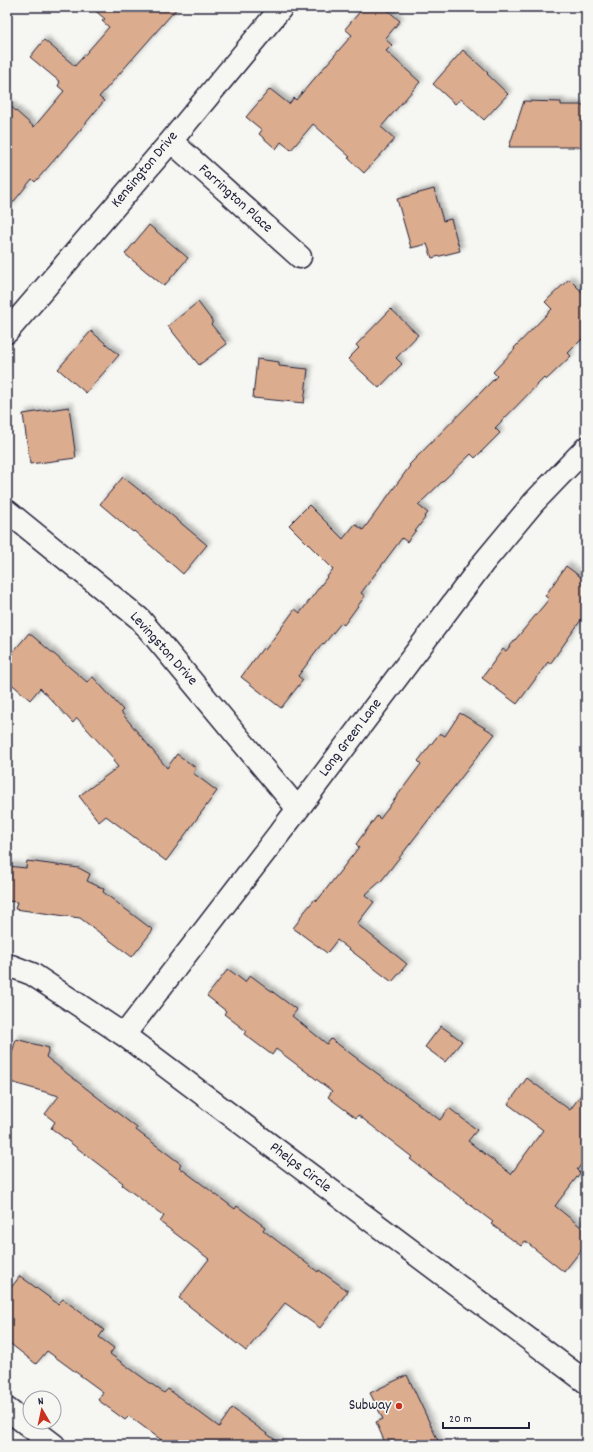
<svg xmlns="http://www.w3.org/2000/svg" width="593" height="1452" viewBox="0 0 593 1452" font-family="Dekko,sans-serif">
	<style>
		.building { fill: #dcac8e; stroke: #22223b; filter: url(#shadow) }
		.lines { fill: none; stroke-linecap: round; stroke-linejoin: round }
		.minor-casing { stroke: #22223b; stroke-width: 25 }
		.minor { stroke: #f6f6f2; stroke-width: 22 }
		.poi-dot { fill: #c8321e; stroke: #f6f6f2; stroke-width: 1.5 }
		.labels { text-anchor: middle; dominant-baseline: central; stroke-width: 3.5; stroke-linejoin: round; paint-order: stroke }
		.street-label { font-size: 15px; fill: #22223b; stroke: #f6f6f2 }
		.poi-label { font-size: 15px; fill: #22223b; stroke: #f6f6f2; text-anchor: end }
	</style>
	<defs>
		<filter id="shadow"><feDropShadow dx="3.5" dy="-3.5" stdDeviation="2" flood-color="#0004"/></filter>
	</defs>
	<rect width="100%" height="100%" fill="#f6f6f2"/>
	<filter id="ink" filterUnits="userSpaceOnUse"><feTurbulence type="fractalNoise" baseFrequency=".025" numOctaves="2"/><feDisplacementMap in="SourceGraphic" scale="8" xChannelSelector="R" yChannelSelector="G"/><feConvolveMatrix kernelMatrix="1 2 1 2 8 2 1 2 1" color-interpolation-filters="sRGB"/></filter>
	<g filter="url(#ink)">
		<path class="building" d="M 91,7 L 178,7 L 99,97 L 104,101 L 76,135 L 35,182 L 32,179 L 7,210 L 7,103 L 34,127 L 64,91 L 58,86 L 60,82 L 30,57 L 44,40 L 75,66 L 109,27 L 102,21 L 105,19 Z
			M 364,7 L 384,7 L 400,21 L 385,39 L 392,45 L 386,51 L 420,82 L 381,127 L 395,139 L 364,173 L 348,158 L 350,157 L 313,124 L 291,150 L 281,142 L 276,149 L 259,134 L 262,130 L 246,117 L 270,89 L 289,104 L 294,98 L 296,100 L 352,35 L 345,29 Z
			M 463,50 L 488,73 L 487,74 L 508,94 L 484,120 L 461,99 L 455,104 L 433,84 Z
			M 524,101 L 561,102 L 561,105 L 586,105 L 586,147 L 509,147 Z
			M 434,189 L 443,221 L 451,219 L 460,251 L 432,258 L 427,244 L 411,248 L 397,199 Z
			M 149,225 L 188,258 L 164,286 L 125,254 Z
			M 569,279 L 586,296 L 586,335 L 568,353 L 571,356 L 546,380 L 544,378 L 495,428 L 500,433 L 475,458 L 471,454 L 418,505 L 428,513 L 424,517 L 425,518 L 407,542 L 402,538 L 361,593 L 365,596 L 344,625 L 341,623 L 324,644 L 323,643 L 298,676 L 303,680 L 281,708 L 241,677 L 263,648 L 265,650 L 295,609 L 300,613 L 333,569 L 289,525 L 309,505 L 343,539 L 355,524 L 363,530 L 410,466 L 409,465 L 497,376 L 493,372 L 515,349 L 514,348 L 552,309 L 545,302 Z
			M 198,302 L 213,322 L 211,324 L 227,344 L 199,365 L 168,326 Z
			M 391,309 L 418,335 L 396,358 L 402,364 L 379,388 L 348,359 L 359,348 L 356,345 Z
			M 91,331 L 119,355 L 86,393 L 58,369 Z
			M 257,359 L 279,362 L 279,366 L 308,369 L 304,403 L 253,398 Z
			M 69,407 L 76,458 L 30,464 L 23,414 Z
			M 123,477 L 143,493 L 144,492 L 207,545 L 183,574 L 134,531 L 133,532 L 100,504 Z
			M 566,566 L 586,581 L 586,613 L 550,664 L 548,662 L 517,704 L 482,678 L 503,649 L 506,651 L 549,599 L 545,596 Z
			M 29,633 L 87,682 L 93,677 L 123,710 L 121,712 L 167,768 L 177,754 L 196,768 L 193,773 L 217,791 L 166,861 L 106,816 L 99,822 L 79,796 L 118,767 L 113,761 L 115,760 L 77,718 L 73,723 L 40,688 L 30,700 L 7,680 L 7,659 Z
			M 460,713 L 495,734 L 382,880 L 365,895 L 374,902 L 357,924 L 407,964 L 392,982 L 337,940 L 327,953 L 293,928 L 301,918 L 300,917 L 315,899 L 317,901 L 359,847 L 356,844 L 377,816 L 380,819 L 421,764 L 418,761 L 440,733 L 445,736 Z
			M 27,861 L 79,868 L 90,874 L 87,881 L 104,889 L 103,892 L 153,930 L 132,957 L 80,918 L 15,909 L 17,902 L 7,901 L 7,866 L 26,868 Z
			M 228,969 L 245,982 L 250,975 L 297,1010 L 292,1016 L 327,1044 L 331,1039 L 440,1120 L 449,1108 L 477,1130 L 468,1141 L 511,1174 L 543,1130 L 508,1104 L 527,1078 L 570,1110 L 586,1088 L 586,1158 L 577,1170 L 580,1173 L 555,1206 L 586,1231 L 586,1244 L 564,1272 L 525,1241 L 521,1246 L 491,1224 L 493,1222 L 410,1159 L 412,1157 L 358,1115 L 356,1118 L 328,1097 L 332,1091 L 276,1049 L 272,1055 L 244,1034 L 246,1031 L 224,1014 L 226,1011 L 207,996 Z
			M 441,1026 L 462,1041 L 445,1062 L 425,1047 Z
			M 16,1039 L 49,1048 L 46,1057 L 137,1128 L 136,1130 L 181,1164 L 179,1167 L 235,1209 L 237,1206 L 265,1227 L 263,1230 L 318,1272 L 319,1270 L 348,1291 L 320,1328 L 285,1303 L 246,1351 L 179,1298 L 209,1259 L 160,1222 L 164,1216 L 122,1185 L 123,1183 L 51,1128 L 55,1122 L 45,1114 L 59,1096 L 7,1081 L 7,1069 Z
			M 20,1276 L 58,1304 L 63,1299 L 104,1330 L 99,1337 L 114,1348 L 110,1354 L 164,1393 L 168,1389 L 219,1427 L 232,1408 L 282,1445 L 168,1445 L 129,1416 L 125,1420 L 98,1400 L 103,1392 L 47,1351 L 36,1364 L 7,1341 L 7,1293 Z
			M 407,1375 L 440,1445 L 386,1445 L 376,1422 L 383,1419 L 370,1393 Z"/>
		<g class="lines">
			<g class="minor-casing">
				<path id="minor" d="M 171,141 L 300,257
					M 7,332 L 171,141 L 282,7
					M 7,511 L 140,619 L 298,809
					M 7,966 L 11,966 L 32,974 L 124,1035 L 586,1382
					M 124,1035 L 298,809 L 484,562 L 534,502 L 586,448
					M 7,1409 L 54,1445"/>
			</g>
			<use href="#minor" class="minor"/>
		</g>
	</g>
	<circle class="poi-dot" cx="399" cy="1406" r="4"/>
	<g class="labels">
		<g class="street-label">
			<text transform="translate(145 170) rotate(-50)">Kensington Drive</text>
			<text transform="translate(235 199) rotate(42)">Farrington Place</text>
			<text transform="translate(163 649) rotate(48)">Levingston Drive</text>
			<text transform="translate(351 738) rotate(-53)">Long Green Lane</text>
			<text transform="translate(300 1168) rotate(37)">Phelps Circle</text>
		</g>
		<g class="poi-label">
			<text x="391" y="1406">Subway</text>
		</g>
	</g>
	<rect width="593" height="1452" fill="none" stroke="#f6f6f2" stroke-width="24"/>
	<rect x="12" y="12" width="569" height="1428" fill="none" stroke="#22223b" stroke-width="1.5" filter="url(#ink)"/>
	<g transform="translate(42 1410) rotate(351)"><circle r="19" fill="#f6f6f2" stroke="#a1a1a9"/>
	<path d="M0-3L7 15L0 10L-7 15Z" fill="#c8321e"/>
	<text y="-6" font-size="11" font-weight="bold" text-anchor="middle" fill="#22223b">N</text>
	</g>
	<path d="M443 1422v6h86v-6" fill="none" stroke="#22223b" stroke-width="2"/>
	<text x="449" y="1422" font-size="12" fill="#22223b" stroke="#f6f6f2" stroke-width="3" paint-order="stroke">20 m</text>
</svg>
